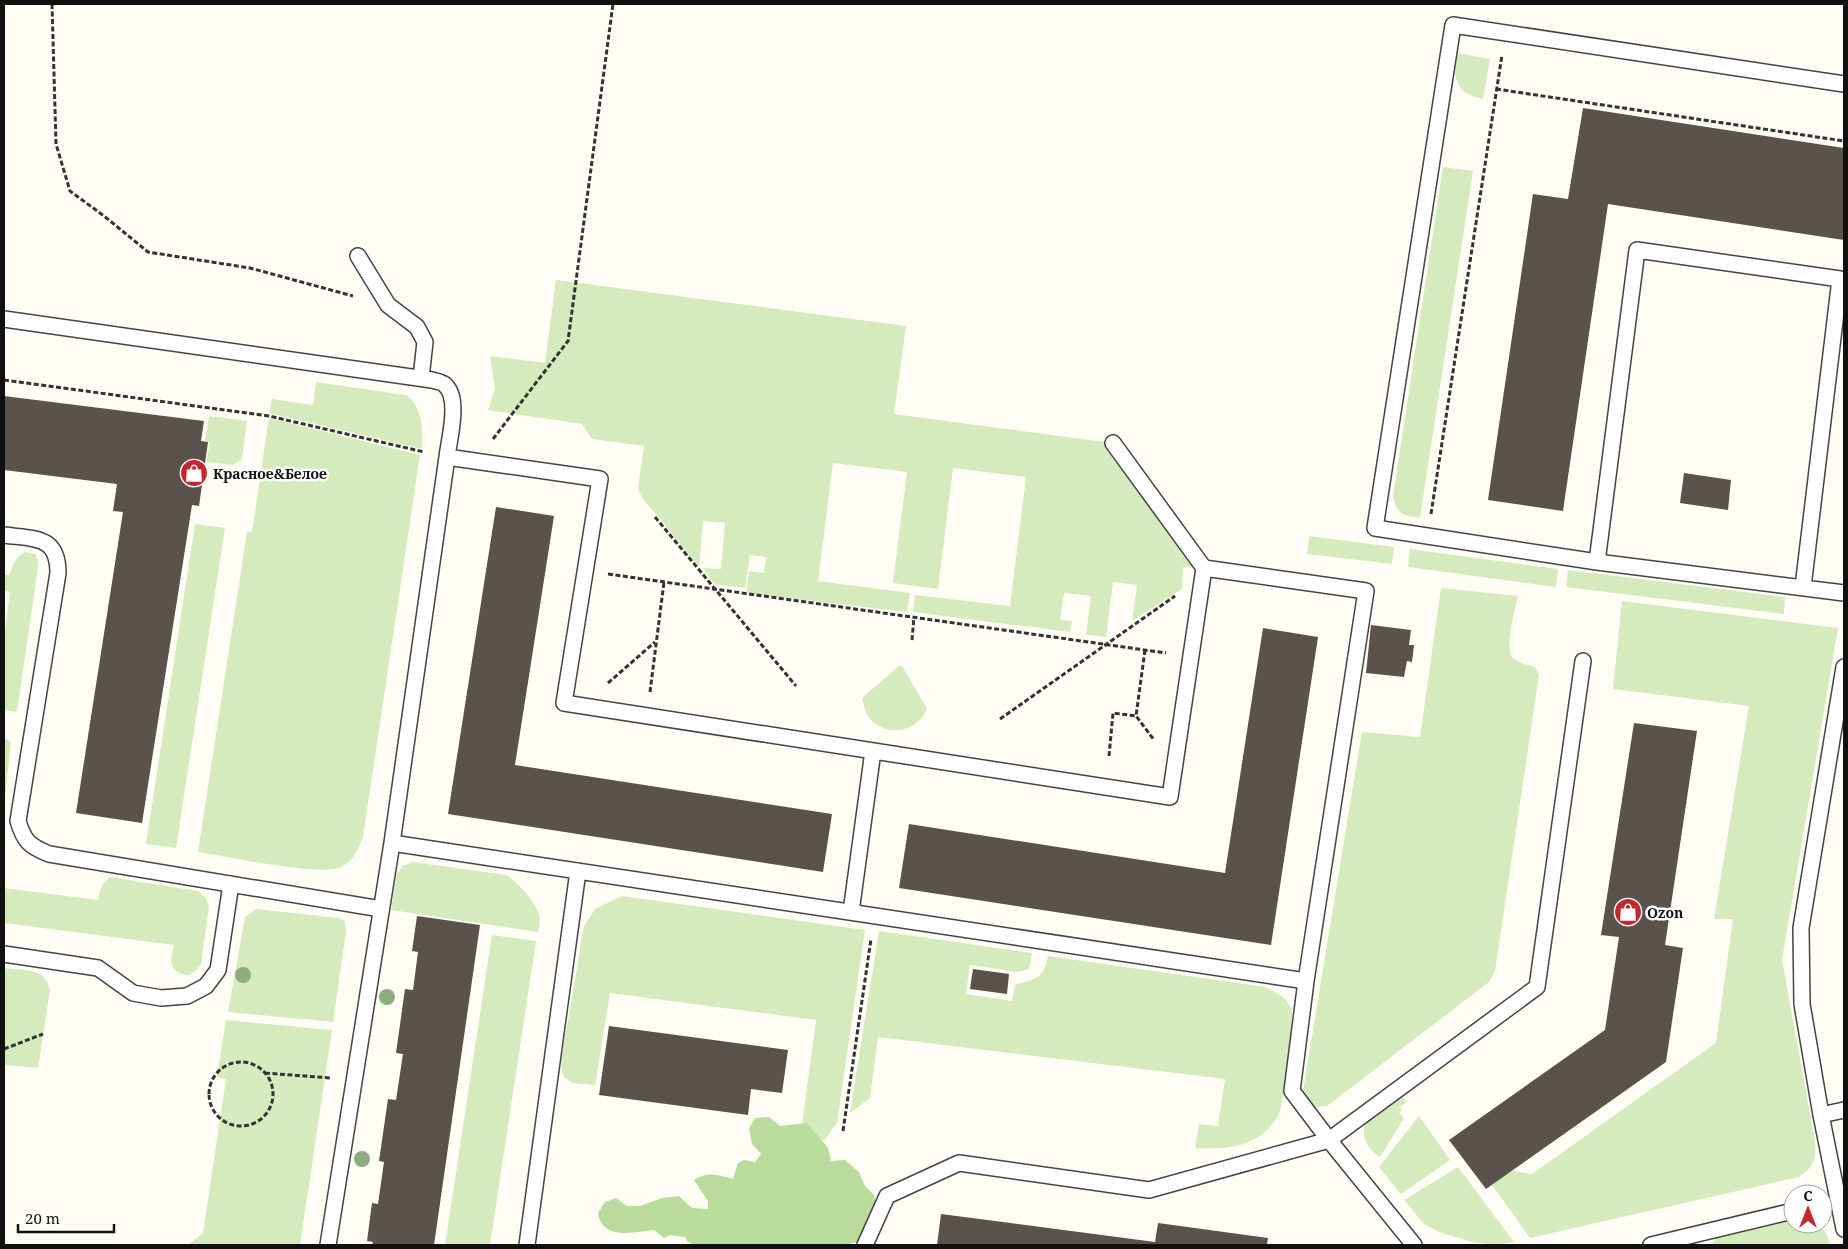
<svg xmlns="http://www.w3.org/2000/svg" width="1848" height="1249" viewBox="0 0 1848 1249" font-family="'Noto Serif',serif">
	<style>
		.green { fill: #d5ebbd }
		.forest { fill: #b9dc9c }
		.building { fill: #5a524d }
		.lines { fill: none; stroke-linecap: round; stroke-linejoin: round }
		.lane-casing { stroke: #444; stroke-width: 18 }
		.path { stroke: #333; stroke-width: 3; stroke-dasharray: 5 2.5; stroke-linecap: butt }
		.lane { stroke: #fff; stroke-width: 15 }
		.tree { fill: #8dad7f }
		.labels { text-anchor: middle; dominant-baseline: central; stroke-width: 5; stroke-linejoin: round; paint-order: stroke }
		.poi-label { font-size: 14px; font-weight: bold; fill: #111; stroke: #fff; text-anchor: start }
	</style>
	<rect width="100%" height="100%" fill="#fffdf5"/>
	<path class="green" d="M 1457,53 L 1490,59 L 1483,99 C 1456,94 1452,78 1457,53 Z
		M 1443,167 L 1473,171 L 1420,518 C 1402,515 1397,515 1393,496 Z
		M 556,280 L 906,326 L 894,414 L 1105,442 L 1197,568 L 1183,567 L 1182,589 L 1132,621 L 1137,585 L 1113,582 L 1106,637 L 1086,635 L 1091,596 L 1064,593 L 1060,620 L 1072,621 L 1070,632 L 913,612 L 915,595 L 1010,606 L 1026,477 L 953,468 L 938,589 L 893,583 L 907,472 L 833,463 L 818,581 L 910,593 L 907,612 L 746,593 L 749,571 L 764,573 L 766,557 L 750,555 L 745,588 L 714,584 L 703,568 L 721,569 L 725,523 L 703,521 L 699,567 L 641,496 L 638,488 L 644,446 L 592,439 L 582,424 L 488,410 L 495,388 L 490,356 L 545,363 Z
		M 316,382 L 406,395 C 423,407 423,431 422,449 L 269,413 L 272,399 L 313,405 Z
		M 209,416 L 247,421 L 242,459 L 233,465 L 206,462 L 210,442 L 205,441 Z
		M 269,418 L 420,455 L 363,837 C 358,849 354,861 341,867 C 321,877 225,856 198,852 L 247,532 L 252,532 Z
		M 195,524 L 225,528 L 176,848 L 146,844 Z
		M 1309,536 L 1394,547 L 1392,564 L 1307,554 Z
		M 1410,549 L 1558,569 L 1556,587 L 1408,567 Z
		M 25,552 L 35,554 L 38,560 L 38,567 L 17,712 L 4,710 L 4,638 L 10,592 L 4,590 L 4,575 L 9,575 C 13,566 15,557 25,552 Z
		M 1568,570 L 1785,597 L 1784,614 L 1566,587 Z
		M 1441,588 L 1518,596 C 1515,609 1504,649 1513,658 C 1518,663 1529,665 1535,667 L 1539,675 L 1495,971 L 1489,982 L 1327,1106 L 1313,1107 L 1304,1098 L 1303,1091 L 1362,732 L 1420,737 Z
		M 1622,601 L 1838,628 L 1782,960 L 1815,1141 C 1816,1160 1815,1166 1799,1177 L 1530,1238 L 1478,1165 L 1532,1174 L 1716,1043 L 1733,919 L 1714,919 L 1749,706 L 1613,689 Z
		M 899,666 L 902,666 L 927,709 C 918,731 889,738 871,720 C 865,714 864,706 862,698 Z
		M 4,738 L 11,742 L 4,806 Z
		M 413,862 L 506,875 C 517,882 533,899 538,912 C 541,918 539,925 538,932 L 391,910 L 397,874 L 403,866 Z
		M 110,877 L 198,891 L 205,897 L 209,906 L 201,965 C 198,968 193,974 188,975 C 182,975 173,971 172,965 C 170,960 173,951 174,945 L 4,923 L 4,888 L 98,900 C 100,890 101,884 110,877 Z
		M 622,896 L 865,930 L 837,1123 L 825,1139 L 799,1147 L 816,1020 L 610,993 L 595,1085 L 572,1083 L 563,1076 L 561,1062 L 584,926 L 595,909 Z
		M 256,909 L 339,918 L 345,921 L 346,932 L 333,1022 L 228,1012 L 245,917 Z
		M 879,931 L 1032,953 L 1029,969 L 1018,972 L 970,965 L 966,994 L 1012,1001 L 1015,985 C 1035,979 1044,979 1048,956 L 1265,987 C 1277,993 1285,996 1291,1008 C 1295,1018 1284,1098 1280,1111 C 1279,1116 1273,1123 1270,1127 C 1251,1148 1221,1150 1195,1148 L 1199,1124 L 1218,1126 L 1225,1079 L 878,1037 L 870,1098 L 850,1113 Z
		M 492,935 L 536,941 L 490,1245 L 445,1245 Z
		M 4,968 C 25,971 43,966 50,990 L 38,1068 L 4,1065 Z
		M 226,1020 L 332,1030 L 300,1245 L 188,1245 L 203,1233 L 226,1079 L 217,1077 Z
		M 1399,1093 L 1407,1102 L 1400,1107 L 1402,1110 L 1399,1113 L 1404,1118 L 1380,1157 C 1376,1154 1371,1150 1368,1146 C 1353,1121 1383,1105 1399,1093 Z
		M 1419,1116 L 1450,1160 L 1401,1194 L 1379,1167 Z
		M 1458,1167 L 1514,1242 L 1494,1245 L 1472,1242 L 1439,1232 L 1424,1224 L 1404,1200 Z
		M 1793,1219 L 1793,1224 C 1814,1224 1825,1221 1830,1245 L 1711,1245 L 1717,1237 Z"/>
	<path class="forest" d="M 769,1117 L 780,1126 L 807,1123 L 828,1148 L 831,1161 L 845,1160 L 859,1172 L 865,1186 L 874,1195 L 876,1206 L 862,1240 L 847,1245 L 694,1245 L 687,1241 L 685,1237 L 670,1235 L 664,1238 L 654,1230 C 635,1232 602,1241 598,1213 L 605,1202 L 616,1198 L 627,1206 L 640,1206 L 662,1198 L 679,1196 L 692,1208 L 708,1209 L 708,1201 L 694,1180 C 708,1171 718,1175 733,1179 L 738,1163 L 744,1160 L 755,1162 L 761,1154 L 752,1144 L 749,1128 L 755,1118 Z"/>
	<path class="building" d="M 1583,108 L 1844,148 L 1844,240 L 1608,204 L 1563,511 L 1488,500 L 1533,194 L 1568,199 Z
		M 4,396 L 204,421 L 201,441 L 208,442 L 199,506 L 192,505 L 142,823 L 76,813 L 123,512 L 113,511 L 117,484 L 4,470 Z
		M 1684,473 L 1731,480 L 1728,510 L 1680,503 Z
		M 496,507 L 554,516 L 515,765 L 832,814 L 823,872 L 448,814 Z
		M 1371,625 L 1411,630 L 1409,645 L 1414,645 L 1412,662 L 1407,661 L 1404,677 L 1366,673 Z
		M 1263,628 L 1318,637 L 1271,945 L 899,888 L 909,824 L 1225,873 Z
		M 1634,723 L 1697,731 L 1665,945 L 1683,948 L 1666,1062 L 1486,1189 L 1449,1140 L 1605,1030 L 1619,937 L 1601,935 Z
		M 417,916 L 480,925 L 434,1245 L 372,1245 L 373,1242 L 367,1241 L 372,1203 L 378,1204 L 384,1162 L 379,1161 L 388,1099 L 396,1100 L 403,1054 L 396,1053 L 405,989 L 413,990 L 418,952 L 412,951 Z
		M 973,969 L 1009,974 L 1007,994 L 970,989 Z
		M 609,1026 L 788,1050 L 782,1093 L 751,1089 L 748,1115 L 599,1095 Z
		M 941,1214 L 1155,1242 L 1158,1223 L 1268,1238 L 1267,1245 L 937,1245 Z"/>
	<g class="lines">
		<g class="lane-casing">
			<path id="lane" d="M 1844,84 L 1453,25 L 1375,528 L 1597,562 L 1844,593
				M 358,256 L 388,305 L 417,327 L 425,342 L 421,378
				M 4,319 L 432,380 C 436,381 441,382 444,384 C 461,397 449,439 447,457
				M 1113,443 L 1204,568 L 1366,591 L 1306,981 L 1292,1091 L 1329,1140 L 1414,1245
				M 4,535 C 34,539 58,535 58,573 L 18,821 C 24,841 29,846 49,854 L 381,909
				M 1597,562 L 1637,250 L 1840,279 L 1803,587
				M 1844,667 L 1801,928 L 1802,1004 L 1821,1115 L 1844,1229
				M 392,843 L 1306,981
				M 851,912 L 873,751
				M 4,954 L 98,968 L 133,993 L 161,998 L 187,996 L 206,986 L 218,970 L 231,884
				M 1821,1115 L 1844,1110
				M 328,1245 L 392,843 L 447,457 L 600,479 L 564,703 L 1170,797 L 1204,568
				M 527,1245 L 578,871
				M 865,1245 L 887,1196 L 959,1163 L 1149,1190 L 1329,1140 L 1537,987 L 1583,661
				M 1651,1245 L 1793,1211"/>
		</g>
		<path class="path" d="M 52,4 L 56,144 L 70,191 L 104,216 L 148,252 L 250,268 L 353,296
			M 1496,89 L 1844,141
			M 4,380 L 269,416 L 424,452
			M 493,439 L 568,341 L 613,4
			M 1431,514 L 1502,55
			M 655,517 L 796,686
			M 608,574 L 1166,653
			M 912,640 L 914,617
			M 1145,650 L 1136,716 L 1154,740
			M 608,683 L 655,642
			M 650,692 L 664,582
			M 1000,719 L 1175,596
			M 1109,756 L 1113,713 L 1136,716
			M 4,1049 L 43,1034
			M209 1094a32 32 0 1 1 64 0a32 32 0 1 1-64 0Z
			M 265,1073 L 331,1078
			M 843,1131 L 871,939"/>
		<use href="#lane" class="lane"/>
	</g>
	<g class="tree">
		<circle cx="243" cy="975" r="8"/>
		<circle cx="387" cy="997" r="8"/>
		<circle cx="362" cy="1159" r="8"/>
	</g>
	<defs>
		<g id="shop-disc" transform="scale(1.4375)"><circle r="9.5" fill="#c4262e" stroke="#fff"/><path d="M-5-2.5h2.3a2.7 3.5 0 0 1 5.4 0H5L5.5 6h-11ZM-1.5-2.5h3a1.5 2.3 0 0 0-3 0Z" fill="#fff"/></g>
	</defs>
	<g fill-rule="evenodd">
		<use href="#shop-disc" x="194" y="473"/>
		<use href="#shop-disc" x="1628" y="912"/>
	</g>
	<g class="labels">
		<g class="poi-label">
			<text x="213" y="473">Красное&amp;Белое</text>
			<text x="1647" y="912">Ozon</text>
		</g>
	</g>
	<rect width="1848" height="1249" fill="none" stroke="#111111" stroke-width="10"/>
	<g transform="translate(1808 1209)"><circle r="24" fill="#ffffff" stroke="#a0a0a0"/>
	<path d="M0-4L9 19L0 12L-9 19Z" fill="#c4262e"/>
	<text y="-8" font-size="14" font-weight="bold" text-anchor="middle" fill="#111111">С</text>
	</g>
	<path d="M18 1224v8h96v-8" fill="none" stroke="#111111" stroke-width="2.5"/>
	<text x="25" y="1224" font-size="15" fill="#111111" stroke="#ffffff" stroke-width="4" paint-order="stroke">20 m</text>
</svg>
